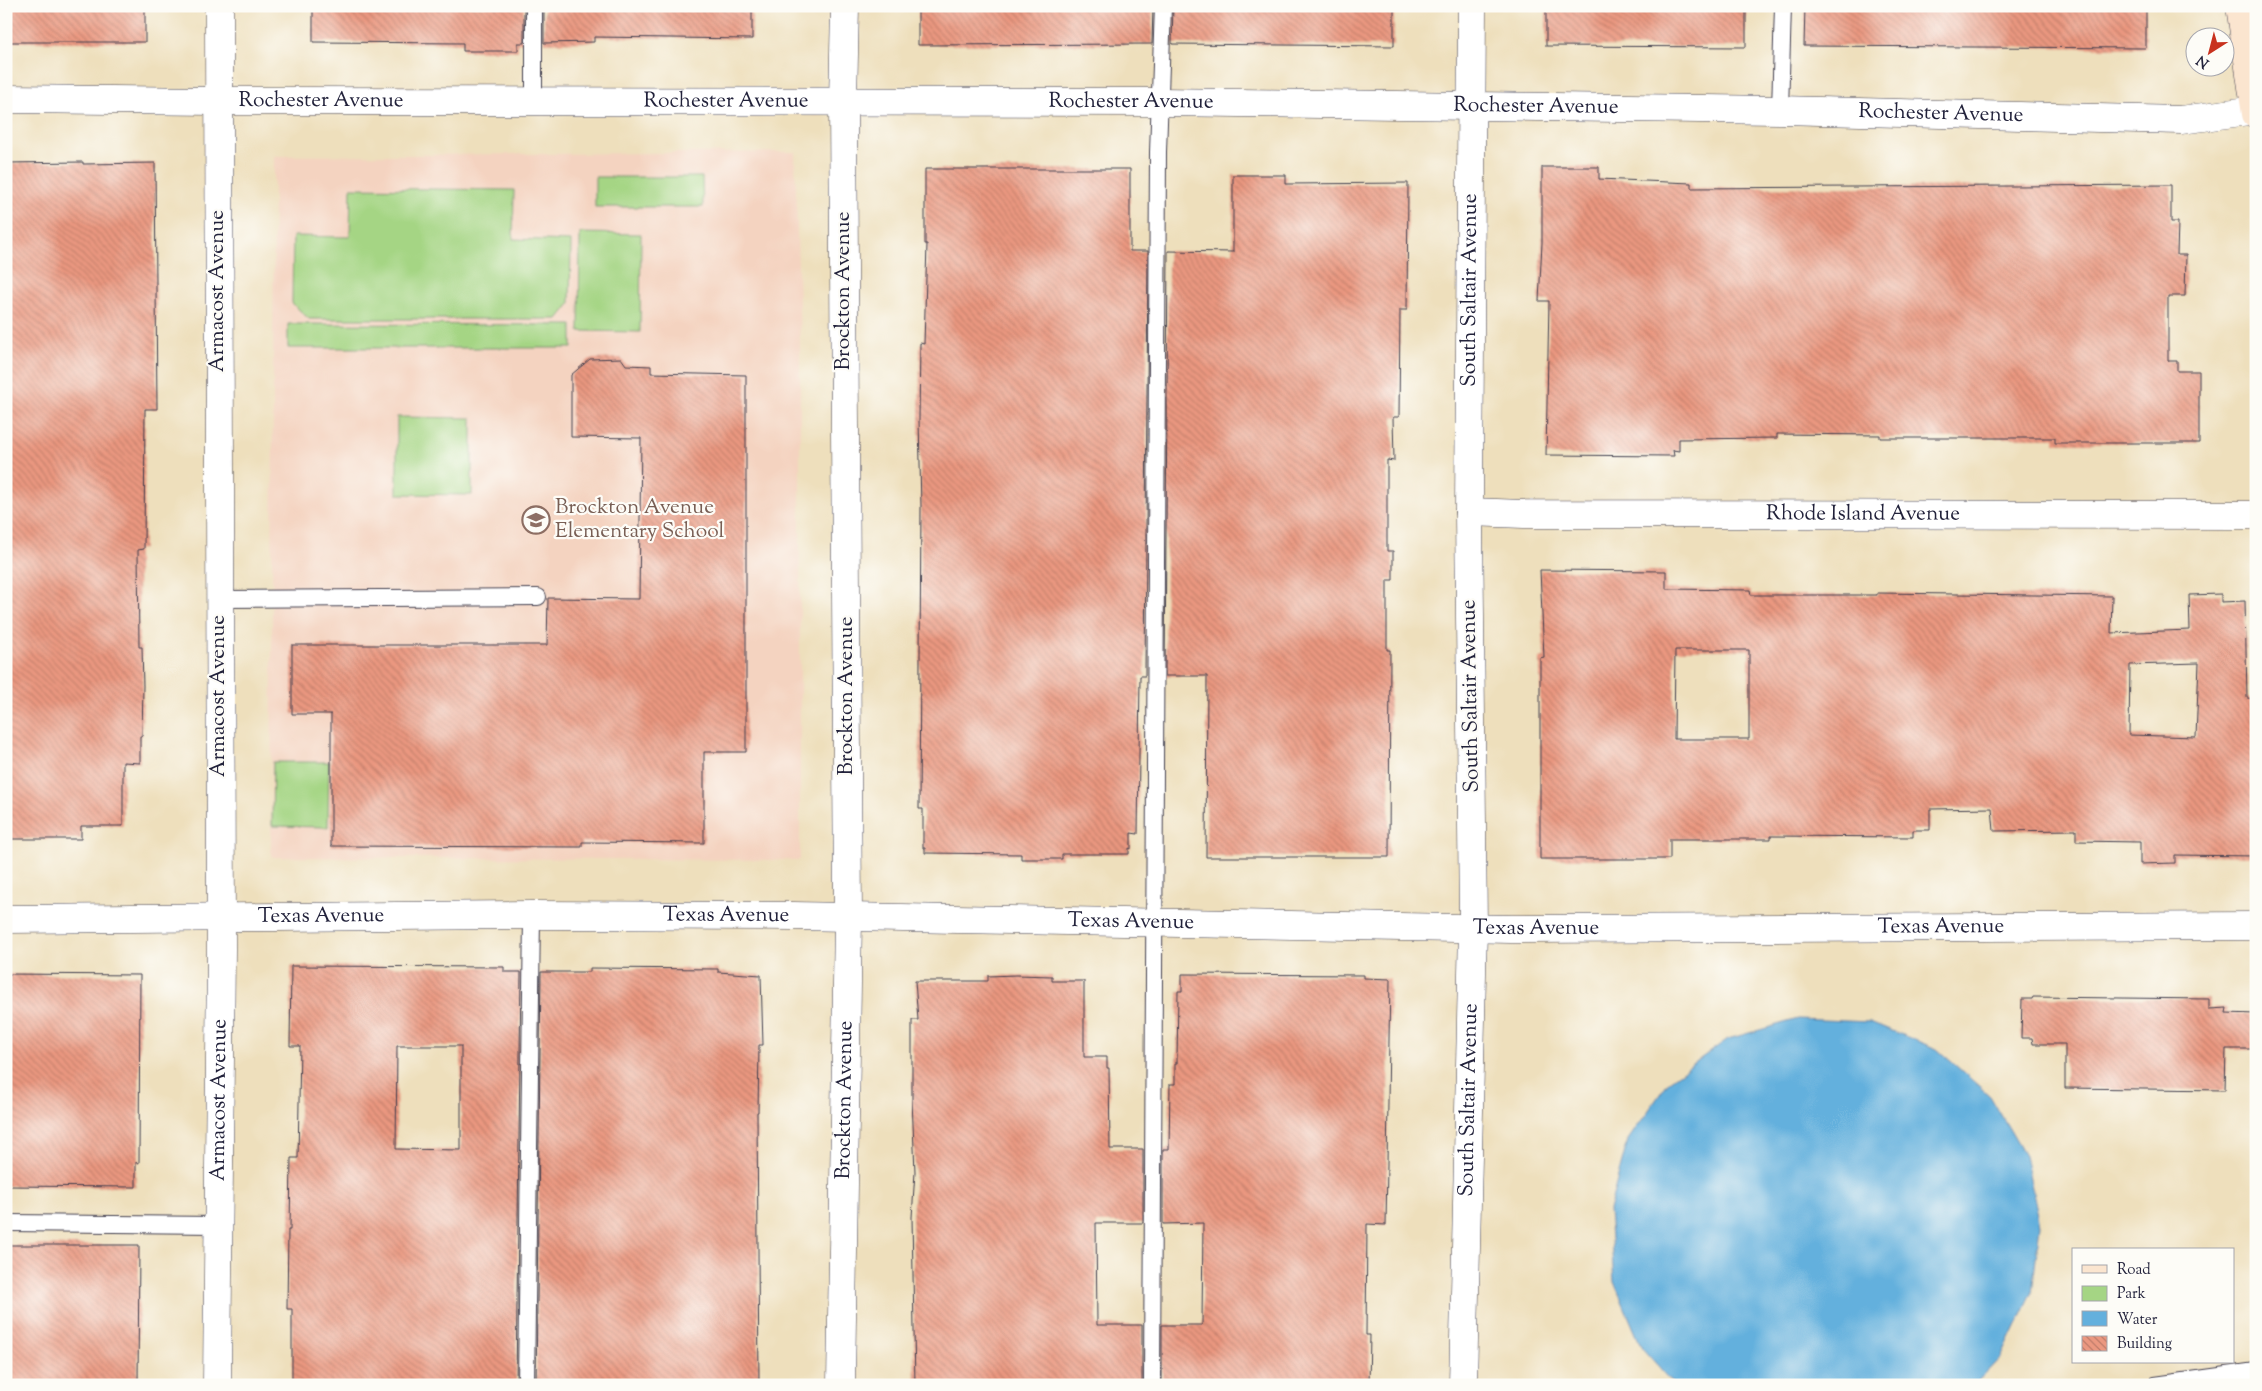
<svg xmlns="http://www.w3.org/2000/svg" width="2262" height="1391" viewBox="0 0 2262 1391" font-family="'Sorts Mill Goudy',serif">
	<style>
		.built { fill: #f4d3c0 }
		.green { fill: #a5d584; stroke: #647c60 }
		.water { fill: #64b0dd; stroke: #43698c }
		.building { fill: url(#building-back-hatch); fill-rule: evenodd }
		.lines { fill: none; stroke-linecap: round; stroke-linejoin: round }
		.lane-casing { stroke: #413e4e; stroke-width: 18 }
		.street-casing { stroke: #413e4e; stroke-width: 29 }
		.secondary-casing { stroke: #413e4e; stroke-width: 29 }
		.lane { stroke: #fff; stroke-width: 16 }
		.street { stroke: #fff; stroke-width: 28 }
		.secondary { stroke: #fbe5cf; stroke-width: 28 }
		.labels { text-anchor: middle; dominant-baseline: central; stroke-width: 4.5; stroke-linejoin: round; paint-order: stroke }
		.street-label { font-size: 21px; fill: #22223b; stroke: #fdfcf7 }
		.education-label { font-size: 21px; fill: #785e54; stroke: #fdfcf7; text-anchor: start }
	</style>
	<defs>
		<pattern id="building-back-hatch" width="6" height="6" patternUnits="userSpaceOnUse" patternTransform="scale(1.25)"><rect width="6" height="6" fill="#eb9880"/><path d="M-1 5l2 2M0 0l6 6M5-1l2 2" fill="none" stroke="#be7c6a"/></pattern>
	</defs>
	<rect width="100%" height="100%" fill="#fdfcf7"/>
	<filter id="ink" filterUnits="userSpaceOnUse"><feTurbulence type="fractalNoise" baseFrequency=".02" numOctaves="2"/><feDisplacementMap in="SourceGraphic" scale="10" xChannelSelector="R" yChannelSelector="G"/><feConvolveMatrix kernelMatrix="1 2 1 2 8 2 1 2 1" color-interpolation-filters="sRGB"/></filter>
	<filter id="wash" filterUnits="userSpaceOnUse"><feTurbulence type="fractalNoise" baseFrequency=".0096" numOctaves="4" result="noise"/><feDisplacementMap in="SourceGraphic" scale="20" xChannelSelector="R" yChannelSelector="G"/><feGaussianBlur stdDeviation="1.12" result="paint"/><feColorMatrix in="noise" values="0 0 0 0 0 0 0 0 0 0 0 0 0 0 0 0 0 1.4 0 .05"/><feComposite in="paint" operator="in"/></filter>
	<g filter="url(#wash)">
		<rect width="100%" height="100%" fill="#eedfbc"/>
		<path class="built" d="M 795,152 L 800,345 L 800,860 L 271,857 L 274,156 Z"/>
		<path class="green" d="M 595,177 L 702,177 L 703,207 L 595,207 Z
			M 351,188 L 514,190 L 513,239 L 571,241 L 570,304 L 558,319 L 309,319 L 292,303 L 293,236 L 350,237 Z
			M 580,233 L 641,234 L 640,332 L 579,331 Z
			M 288,324 L 572,325 L 572,348 L 288,348 Z
			M 397,417 L 472,418 L 472,495 L 397,494 Z
			M 273,762 L 329,762 L 328,827 L 272,826 Z"/>
		<path class="water" d="M 1798,1019 L 1870,1022 L 1937,1049 L 1990,1096 L 2025,1156 L 2040,1224 L 2032,1293 L 2002,1356 L 1974,1385 L 1675,1385 L 1642,1348 L 1614,1282 L 1609,1210 L 1628,1140 L 1669,1081 L 1728,1039 Z"/>
		<g id="blocks">
			<path class="building" d="M 6,6 L 145,6 L 145,42 L 6,42 Z
				M 313,6 L 524,6 L 524,43 L 518,43 L 518,51 L 463,51 L 463,43 L 313,42 Z
				M 544,6 L 750,6 L 752,8 L 752,39 L 594,37 L 594,42 L 544,43 Z
				M 918,6 L 1153,6 L 1152,44 L 918,45 Z
				M 1173,6 L 1394,6 L 1394,46 L 1172,44 Z
				M 1546,6 L 1746,6 L 1746,47 L 1546,46 Z
				M 1805,6 L 2146,6 L 2146,48 L 1804,46 Z
				M 83,162 L 83,164 L 155,163 L 157,409 L 145,409 L 144,549 L 138,550 L 139,647 L 142,647 L 143,686 L 142,736 L 140,736 L 140,763 L 123,762 L 123,826 L 81,826 L 81,839 L 6,839 L 6,163 Z
				M 1542,167 L 1599,167 L 1599,179 L 1691,183 L 1691,188 L 2171,185 L 2171,222 L 2178,222 L 2177,255 L 2186,255 L 2185,296 L 2168,296 L 2168,361 L 2177,361 L 2177,371 L 2199,371 L 2199,443 L 2055,443 L 2055,438 L 1880,438 L 1880,435 L 1777,434 L 1777,438 L 1679,439 L 1679,451 L 1673,450 L 1674,456 L 1546,455 L 1549,301 L 1539,301 L 1542,243 Z
				M 925,169 L 1130,169 L 1130,251 L 1148,251 L 1145,676 L 1140,676 L 1138,834 L 1131,833 L 1131,849 L 1129,848 L 1129,854 L 1062,854 L 1062,859 L 1021,859 L 1021,854 L 925,853 L 925,848 L 923,848 L 923,809 L 919,809 L 921,506 L 919,420 L 920,343 L 924,344 L 927,244 L 925,244 Z
				M 1233,175 L 1286,175 L 1286,184 L 1408,183 L 1407,310 L 1400,310 L 1399,417 L 1393,417 L 1394,461 L 1387,460 L 1387,551 L 1393,551 L 1393,580 L 1387,580 L 1387,650 L 1390,650 L 1389,857 L 1206,857 L 1207,676 L 1165,676 L 1168,251 L 1233,252 Z
				M 621,358 L 626,365 L 651,366 L 651,373 L 746,375 L 746,752 L 704,752 L 704,843 L 582,842 L 582,847 L 331,846 L 331,714 L 292,714 L 292,645 L 547,645 L 548,598 L 639,599 L 641,438 L 571,437 L 571,375 L 590,359 Z
				M 1540,570 L 1666,571 L 1666,589 L 1750,590 L 1751,595 L 1877,595 L 1877,593 L 2112,596 L 2111,633 L 2190,630 L 2189,595 L 2221,594 L 2221,602 L 2245,601 L 2247,698 L 2256,699 L 2256,856 L 2175,855 L 2175,863 L 2140,864 L 2140,842 L 2076,841 L 2076,830 L 1994,831 L 1992,808 L 1930,809 L 1930,830 L 1913,830 L 1913,837 L 1771,836 L 1771,839 L 1670,839 L 1670,859 L 1540,859 L 1540,658 L 1544,657 ZM 1675,650 L 1749,650 L 1749,739 L 1674,739 ZM 2199,663 L 2196,737 L 2129,735 L 2130,665 Z
				M 291,966 L 504,967 L 504,972 L 521,972 L 516,1385 L 292,1385 L 292,1309 L 287,1309 L 288,1230 L 290,1230 L 291,1158 L 298,1158 L 300,1046 L 290,1046 ZM 397,1046 L 461,1046 L 461,1150 L 396,1149 Z
				M 590,968 L 718,969 L 718,972 L 761,975 L 763,1045 L 759,1045 L 758,1112 L 757,1112 L 759,1385 L 536,1385 L 541,972 L 590,972 Z
				M 6,974 L 140,975 L 139,1163 L 136,1162 L 136,1187 L 6,1186 Z
				M 1182,974 L 1364,975 L 1364,978 L 1390,979 L 1386,1225 L 1367,1224 L 1366,1335 L 1370,1335 L 1369,1385 L 1162,1385 L 1162,1325 L 1202,1325 L 1203,1223 L 1163,1224 L 1163,1149 L 1169,1149 L 1170,1084 L 1175,1084 L 1175,1063 L 1177,1063 L 1178,991 L 1182,991 Z
				M 1016,975 L 1052,976 L 1052,981 L 1084,981 L 1084,1057 L 1107,1057 L 1107,1068 L 1109,1068 L 1110,1149 L 1143,1149 L 1143,1223 L 1096,1223 L 1097,1325 L 1142,1325 L 1142,1385 L 915,1385 L 912,1217 L 915,1172 L 912,1100 L 912,1020 L 918,1020 L 915,981 L 988,981 L 988,976 Z
				M 2033,997 L 2209,999 L 2209,1009 L 2227,1008 L 2226,1013 L 2256,1014 L 2256,1049 L 2226,1049 L 2225,1090 L 2065,1088 L 2065,1044 L 2033,1044 L 2032,1038 L 2021,1038 L 2022,999 L 2032,999 Z
				M 6,1245 L 139,1245 L 138,1385 L 6,1385 Z"/>
		</g>
	</g>
	<g filter="url(#ink)">
		<use href="#blocks" fill-opacity="0" stroke="#413e4e" stroke-width="1"/>
		<g class="lines">
			<g class="lane-casing">
				<path id="lane" d="M 534,102 L 534,6
					M 1780,110 L 1783,6
					M 219,599 L 538,597
					M 6,1223 L 220,1225
					M 526,1385 L 532,915
					M 1152,1385 L 1158,152 L 1163,6
					M 2155,1385 L 2256,1371"/>
			</g>
			<g class="street-casing">
				<g id="street">
					<path id="s1" d="M 6,99 L 218,101 L 1159,102 L 1780,110 L 2181,120 L 2256,110"/>
					<path id="s2" d="M 1469,512 L 1524,514 L 2256,515"/>
					<path id="s3" d="M 6,919 L 532,915 L 794,916 L 1511,929 L 2256,926"/>
					<path id="s4" d="M 217,1385 L 221,949 L 219,6"/>
					<path id="s5" d="M 841,1385 L 848,917 L 843,102 L 845,6"/>
					<path id="s6" d="M 1463,1385 L 1473,928 L 1469,512 L 1472,6"/>
				</g>
			</g>
			<g class="secondary-casing">
				<path id="secondary" d="M 2240,6 L 2256,114"/>
			</g>
			<use href="#lane" class="lane"/>
			<use href="#street" class="street"/>
			<use href="#secondary" class="secondary"/>
		</g>
	</g>
	<defs>
		<g id="school-ring" transform="scale(1.4375)"><circle r="9.5" fill="#fdfcf7" stroke="#8d6e63" stroke-width="1.5"/><path d="M0-5L7-2L0 1L-7-2ZM-4 1L0 2.5L4 1V4Q0 6-4 4Z" fill="#8d6e63"/></g>
	</defs>
	<g fill-rule="evenodd">
		<use href="#school-ring" x="536" y="520"/>
	</g>
	<g class="labels">
		<g class="street-label">
			<text stroke="none"><textPath href="#s1" startOffset="315">Rochester Avenue</textPath></text>
			<text stroke="none"><textPath href="#s1" startOffset="720">Rochester Avenue</textPath></text>
			<text stroke="none"><textPath href="#s1" startOffset="1125">Rochester Avenue</textPath></text>
			<text stroke="none"><textPath href="#s1" startOffset="1530">Rochester Avenue</textPath></text>
			<text stroke="none"><textPath href="#s1" startOffset="1935">Rochester Avenue</textPath></text>
			<text transform="translate(218 291) rotate(-90)">Armacost Avenue</text>
			<text transform="translate(844 291) rotate(-90)">Brockton Avenue</text>
			<text stroke="none"><textPath href="#s6" startOffset="1095">South Saltair Avenue</textPath></text>
			<text stroke="none"><textPath href="#s2" startOffset="394">Rhode Island Avenue</textPath></text>
			<text transform="translate(219 696) rotate(-90)">Armacost Avenue</text>
			<text transform="translate(847 696) rotate(-90)">Brockton Avenue</text>
			<text transform="translate(1471 696) rotate(-91)">South Saltair Avenue</text>
			<text stroke="none"><textPath href="#s3" startOffset="315">Texas Avenue</textPath></text>
			<text stroke="none"><textPath href="#s3" startOffset="720">Texas Avenue</textPath></text>
			<text stroke="none"><textPath href="#s3" startOffset="1125">Texas Avenue</textPath></text>
			<text stroke="none"><textPath href="#s3" startOffset="1935">Texas Avenue</textPath></text>
			<text stroke="none"><textPath href="#s3" startOffset="1530">Texas Avenue</textPath></text>
			<text stroke="none"><textPath href="#s5" startOffset="285">Brockton Avenue</textPath></text>
			<text stroke="none"><textPath href="#s6" startOffset="285">South Saltair Avenue</textPath></text>
			<text stroke="none"><textPath href="#s4" startOffset="285">Armacost Avenue</textPath></text>
		</g>
		<g class="education-label">
			<text x="555" y="508">Brockton Avenue<tspan x="555" dy="24">Elementary School</tspan></text>
		</g>
	</g>
	<rect width="2262" height="1391" fill="none" stroke="#fdfcf7" stroke-width="25"/>
	<rect x="2072" y="1248" width="162" height="115" fill="#fdfcf7" stroke="#a5a5ac"/>
	<rect x="2082" y="1265" width="25" height="8" fill="#fbe5cf" stroke="#a5a5ac"/>
	<text x="2117" y="1274" font-size="15" fill="#22223b">Road</text>
	<rect x="2082" y="1286" width="25" height="15" fill="#a5d584" stroke="#a5a5ac"/>
	<text x="2117" y="1298" font-size="15" fill="#22223b">Park</text>
	<rect x="2082" y="1311" width="25" height="15" fill="#64b0dd" stroke="#a5a5ac"/>
	<text x="2117" y="1324" font-size="15" fill="#22223b">Water</text>
	<rect x="2082" y="1336" width="25" height="15" fill="url(#building-back-hatch)" stroke="#a5a5ac"/>
	<text x="2117" y="1348" font-size="15" fill="#22223b">Building</text>
	<g transform="translate(2210 52) rotate(216)"><circle r="24" fill="#fdfcf7" stroke="#a5a5ac"/>
	<path d="M0-4L9 19L0 12L-9 19Z" fill="#c8321e"/>
	<text y="-8" font-size="14" font-weight="bold" text-anchor="middle" fill="#22223b">N</text>
	</g>
</svg>
